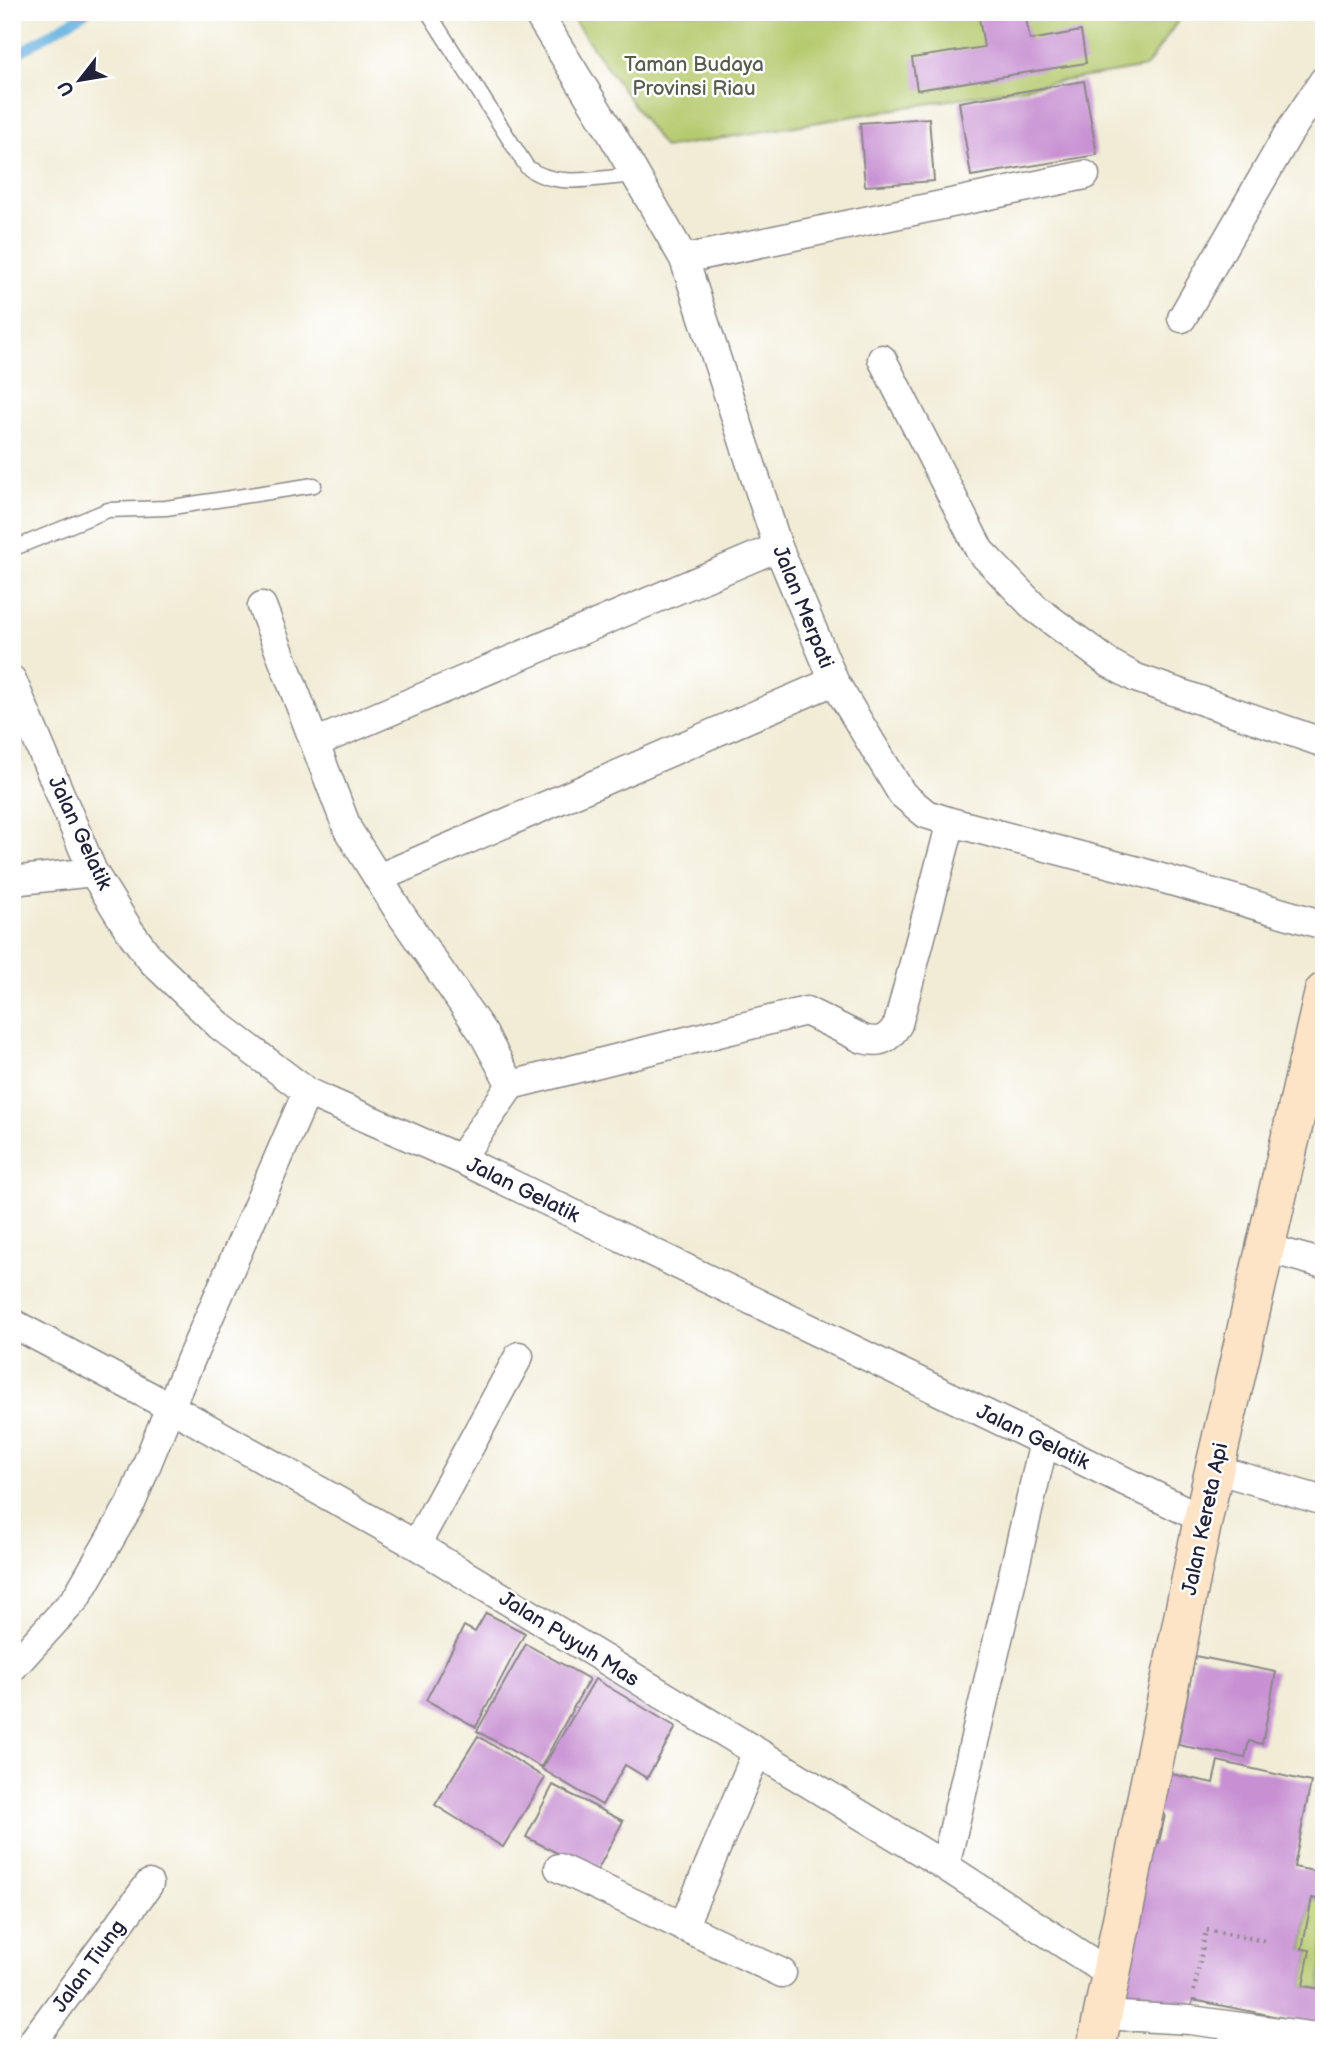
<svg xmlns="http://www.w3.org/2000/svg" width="1336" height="2060" viewBox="0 0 1336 2060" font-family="'Balsamiq Sans',sans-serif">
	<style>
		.green { fill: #b5ca6e; stroke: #6c7654; stroke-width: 2 }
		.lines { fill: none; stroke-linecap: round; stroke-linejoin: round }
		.stream { stroke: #65b1de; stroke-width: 10 }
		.building { fill: #c790d2 }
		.lane-casing { stroke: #8a8788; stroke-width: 17 }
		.street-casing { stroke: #8a8788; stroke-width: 31 }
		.secondary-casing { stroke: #8a8788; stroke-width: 41 }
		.path { stroke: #8a8788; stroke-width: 4.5; stroke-dasharray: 2 5; stroke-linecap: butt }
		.lane { stroke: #fff; stroke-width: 14 }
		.street { stroke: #fff; stroke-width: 28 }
		.secondary { stroke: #fee4c6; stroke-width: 38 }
		.labels { text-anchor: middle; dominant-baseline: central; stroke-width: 5; stroke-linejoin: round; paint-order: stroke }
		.park-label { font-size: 21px; fill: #555d4d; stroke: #fff }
		.street-label { font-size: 21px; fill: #22223b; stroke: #fff }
	</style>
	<rect width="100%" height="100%" fill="#fff"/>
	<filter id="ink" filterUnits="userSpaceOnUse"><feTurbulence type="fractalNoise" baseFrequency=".0143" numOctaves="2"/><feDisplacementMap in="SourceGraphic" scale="14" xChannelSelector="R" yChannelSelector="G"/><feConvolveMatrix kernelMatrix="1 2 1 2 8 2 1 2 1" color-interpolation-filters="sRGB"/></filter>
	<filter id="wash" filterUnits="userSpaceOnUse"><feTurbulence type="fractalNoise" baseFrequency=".00686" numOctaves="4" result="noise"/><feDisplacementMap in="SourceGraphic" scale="28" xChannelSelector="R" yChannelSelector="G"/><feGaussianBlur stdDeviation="1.57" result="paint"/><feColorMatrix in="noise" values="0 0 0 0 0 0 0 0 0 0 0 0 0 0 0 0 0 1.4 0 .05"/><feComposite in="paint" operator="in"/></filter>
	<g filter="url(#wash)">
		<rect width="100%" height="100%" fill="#f1ecd6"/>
		<path class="green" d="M 568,12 L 1184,12 L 1146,67 L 664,148 Z
			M 1312,1898 L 1324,1901 L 1321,1989 L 1303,1986 L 1310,1950 L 1303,1949 Z"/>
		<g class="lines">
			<path class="stream" d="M 12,57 L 86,12"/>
		</g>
		<g id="blocks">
			<path class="building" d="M 978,12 L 1025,12 L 1030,40 L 1081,31 L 1086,63 L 917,90 L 912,58 L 984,47 Z
				M 1084,81 L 1097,155 L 971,176 L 959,102 Z
				M 929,118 L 934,181 L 865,186 L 860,123 Z
				M 486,1613 L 525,1633 L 476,1727 L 426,1700 L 464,1626 L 475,1632 Z
				M 526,1644 L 589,1679 L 541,1767 L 477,1731 Z
				M 1195,1656 L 1276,1672 L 1262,1744 L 1249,1741 L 1245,1758 L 1178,1745 Z
				M 595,1679 L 676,1727 L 647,1778 L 625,1765 L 602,1805 L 542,1769 Z
				M 478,1736 L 545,1778 L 503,1847 L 435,1805 Z
				M 1218,1761 L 1311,1782 L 1294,1867 L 1324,1873 L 1324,1901 L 1312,1898 L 1302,1949 L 1310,1950 L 1303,1986 L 1321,1989 L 1324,1985 L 1324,2026 L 1193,2000 L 1191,2008 L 1113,2006 L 1144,1841 L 1159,1843 L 1165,1815 L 1154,1813 L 1162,1772 L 1213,1783 Z
				M 553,1785 L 623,1821 L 596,1873 L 526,1837 Z"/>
		</g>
	</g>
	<g filter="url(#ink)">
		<use href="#blocks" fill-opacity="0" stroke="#8a8788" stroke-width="2"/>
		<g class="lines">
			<g class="lane-casing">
				<path id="lane" d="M 428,12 L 527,167 C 555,190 602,177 636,175
					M 12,549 L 108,510 L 166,508 L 314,485"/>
			</g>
			<g class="street-casing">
				<path id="street" d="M 537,12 L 609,129 L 684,259 L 778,547 L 834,681 L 902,794 L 926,814 L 951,822 L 1130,869 L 1324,925
					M 684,259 L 1085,175
					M 1182,318 L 1288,134 L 1324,80
					M 882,359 L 980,551 L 1035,608 L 1109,663 L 1136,678 L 1324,743
					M 262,606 L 348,830 L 400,913 L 483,1033 L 511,1085
					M 12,680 L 93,872 L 129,930 L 152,961 L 220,1026 L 307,1092 L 460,1159 L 1203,1519
					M 315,743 L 778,547
					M 381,877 L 834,681
					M 12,881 L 93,872
					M 460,1159 L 511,1085 L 806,1011 L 863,1039 C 880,1044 889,1039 898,1024 L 951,822
					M 1266,1248 L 1324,1264
					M 12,1323 L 170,1407 L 416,1545 L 945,1866 L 1113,1976
					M 1215,1469 L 1324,1501
					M 416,1545 L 519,1356
					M 12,1668 L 76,1598 L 132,1501 L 170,1407 L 307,1092
					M 945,1866 L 1044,1442
					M 559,1868 L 782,1973
					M 683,1927 L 756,1754
					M 1103,2015 L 1190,2020 L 1324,2038
					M 28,2048 L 149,1884"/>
			</g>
			<g class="secondary-casing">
				<path id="secondary" d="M 1096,2048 L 1203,1519 L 1324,992"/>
			</g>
			<path class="path" d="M 1194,1991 L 1206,1930 L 1265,1941"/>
			<use href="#lane" class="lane"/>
			<use href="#street" class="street"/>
			<use href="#secondary" class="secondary"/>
		</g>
	</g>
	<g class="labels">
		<g class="park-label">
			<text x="694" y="64">Taman Budaya<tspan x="694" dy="24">Provinsi Riau</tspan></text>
		</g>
		<g class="street-label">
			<text transform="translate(803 607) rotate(68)">Jalan Merpati</text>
			<text transform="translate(80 833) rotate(65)">Jalan Gelatik</text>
			<text transform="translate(523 1190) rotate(26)">Jalan Gelatik</text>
			<text transform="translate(1033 1437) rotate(26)">Jalan Gelatik</text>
			<text transform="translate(1205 1519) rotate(-78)">Jalan Kereta Api</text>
			<text transform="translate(569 1639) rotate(32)">Jalan Puyuh Mas</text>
			<text transform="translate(89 1966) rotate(-54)">Jalan Tiung</text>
		</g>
	</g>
	<rect width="1336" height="2060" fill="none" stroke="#fff" stroke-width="42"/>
	<g transform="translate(80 80) rotate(239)" stroke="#ffffff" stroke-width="5" paint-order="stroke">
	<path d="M0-5L12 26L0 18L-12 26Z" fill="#22223b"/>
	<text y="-10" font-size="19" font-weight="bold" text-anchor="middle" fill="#22223b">U</text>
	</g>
</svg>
